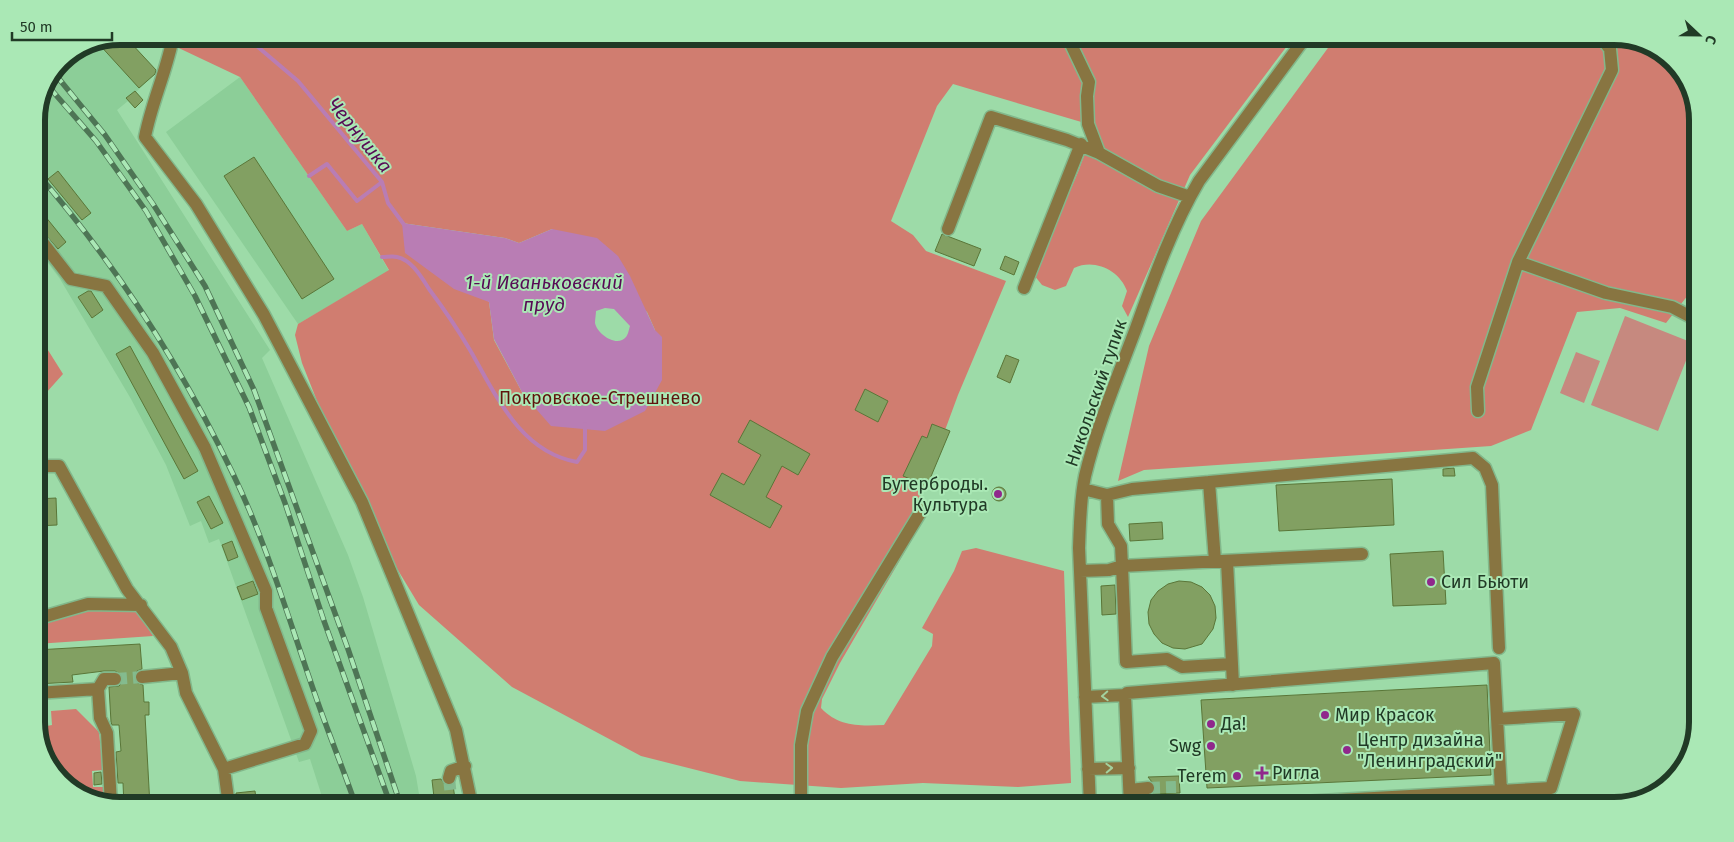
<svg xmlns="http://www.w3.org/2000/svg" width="1734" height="842" viewBox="0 0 1734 842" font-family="'Fira Sans',sans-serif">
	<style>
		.built { fill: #8cce98 }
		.green { fill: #c6897f }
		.forest { fill: #d07d70; fill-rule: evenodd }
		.water { fill: #b97db4; fill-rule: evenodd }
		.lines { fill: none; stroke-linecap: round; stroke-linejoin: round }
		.stream { stroke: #b97db4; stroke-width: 4 }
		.building { fill: #82a062; stroke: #5a7638 }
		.minor-tunnel { stroke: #84bb8e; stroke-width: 12; stroke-dasharray: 12 6; stroke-linecap: butt }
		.minor-casing { stroke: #82b88b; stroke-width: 15 }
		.minor { stroke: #887541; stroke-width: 12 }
		.rail-casing { stroke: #4e7555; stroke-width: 5.5 }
		.rail { stroke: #aae8b5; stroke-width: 4; stroke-dasharray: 11; stroke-linecap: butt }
		.oneway { stroke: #a3d19e }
		.poi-dot { fill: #90288c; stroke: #aae8b5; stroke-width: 2 }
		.labels { text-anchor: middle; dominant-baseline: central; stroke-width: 4; stroke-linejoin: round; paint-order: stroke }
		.street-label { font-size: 18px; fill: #213a26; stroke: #aae8b5 }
		.park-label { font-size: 18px; fill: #5f140d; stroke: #aae8b5 }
		.poi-label { font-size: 18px; fill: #213a26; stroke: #aae8b5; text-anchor: start }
		.water-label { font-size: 19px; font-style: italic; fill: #570b55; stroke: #aae8b5 }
		.rim { fill: none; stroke: #213a26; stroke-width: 6 }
	</style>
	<rect width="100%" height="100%" fill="#9ddba8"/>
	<path class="built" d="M 130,42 L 157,72 L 136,92 L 143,100 L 135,108 L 128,101 L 117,110 L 270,350 L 262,358 L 348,555 L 363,597 L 416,776 L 421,806 L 325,806 L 310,759 L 299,762 L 219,539 L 209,543 L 201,521 L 190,526 L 166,465 L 131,399 L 60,279 L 36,247 L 36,115 L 61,61 L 88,43 Z
		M 240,77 L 347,231 L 362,224 L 389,271 L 298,324 L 166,132 Z"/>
	<path class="green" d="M 1625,316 L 1693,343 L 1658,431 L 1591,405 Z
		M 1576,352 L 1600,361 L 1584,403 L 1560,393 Z"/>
	<path class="forest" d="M 1614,36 L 1651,45 L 1683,73 L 1698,115 L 1696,285 L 1666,323 L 1620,308 L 1577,312 L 1531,430 L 1491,446 L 1144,470 L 1118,481 L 1149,346 L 1201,221 L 1336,37 Z
		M 1293,38 L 1190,175 L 1128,317 L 1122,306 L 1127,291 C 1120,271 1095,258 1074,268 L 1066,286 L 1055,290 L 1042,285 L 1034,275 L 1078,172 L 1095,126 L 953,84 L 937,106 L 891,221 L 913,235 L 926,251 L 1006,281 L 958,395 L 917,506 L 918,529 L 840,663 L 822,699 L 821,708 C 839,727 859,726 884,725 L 932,646 L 933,634 L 922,628 L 954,571 L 962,551 L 976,548 L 1064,571 L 1071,783 L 1018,787 L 923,783 L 841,788 L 740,781 L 641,756 L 512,687 L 419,605 L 387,552 L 325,421 L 302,363 L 295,335 L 298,324 L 389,270 L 362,224 L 347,231 L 240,77 L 166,42 ZM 402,223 L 505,238 L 519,243 L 552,229 L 647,312 L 655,330 L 523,394 L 494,340 L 489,302 Z
		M 36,331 L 63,374 L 46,393 L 36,394 Z
		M 90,609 L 137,611 L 153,636 L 36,644 L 36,624 Z
		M 76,709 L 99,732 L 103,770 L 92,771 L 93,787 L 104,787 L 105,802 L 83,797 L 51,769 L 36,728 L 52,725 L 51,711 Z"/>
	<path class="water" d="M 402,223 L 505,238 L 519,243 L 552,229 L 597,238 L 618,256 L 630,276 L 655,330 L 662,337 L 662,380 L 645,411 L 605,431 L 551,426 L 523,394 L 494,339 L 489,302 L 454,289 L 405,253 ZM 605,308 L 614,309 L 630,326 C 629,329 628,335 626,337 C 617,348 597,334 595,323 C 595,319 596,314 596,311 Z"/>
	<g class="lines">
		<path class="stream" d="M 252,42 L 298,81 L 382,182 L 388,203 L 405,226
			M 309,176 L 327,164 L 357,201 L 382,182
			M 382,257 C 387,257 393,256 397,257 C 412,260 422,278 429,289 C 444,309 457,328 470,350 C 496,395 520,452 577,462 L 585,450 L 585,424"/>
	</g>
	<path class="building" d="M 97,42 L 130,42 L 156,70 L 155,74 L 139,88 Z
		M 135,91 L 143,100 L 135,108 L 126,98 Z
		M 254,157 L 334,279 L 302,299 L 224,176 Z
		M 58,171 L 91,213 L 82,220 L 48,179 Z
		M 36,205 L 66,242 L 58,249 L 36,224 Z
		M 942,234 L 981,249 L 974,266 L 935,251 Z
		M 1005,256 L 1019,262 L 1014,275 L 1000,269 Z
		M 88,291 L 91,291 L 103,310 L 92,318 L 78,297 Z
		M 130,346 L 198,471 L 184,479 L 116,354 Z
		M 1006,355 L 1019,360 L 1010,383 L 997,377 Z
		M 865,389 L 888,401 L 878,422 L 855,410 Z
		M 750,420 L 810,454 L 798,475 L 782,466 L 766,497 L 782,506 L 770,528 L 710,495 L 722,473 L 744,485 L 761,455 L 738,442 Z
		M 932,424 L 950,431 L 927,486 L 903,476 L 922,436 L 927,438 Z
		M 1454,468 L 1455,476 L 1443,476 L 1443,469 Z
		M 1392,479 L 1394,525 L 1279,531 L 1276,485 Z
		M992 494a7 7 0 1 1 14 0a7 7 0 1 1-14 0Z
		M 209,496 L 223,523 L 211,529 L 197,502 Z
		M 56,498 L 57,525 L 36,526 L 36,499 Z
		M 1162,522 L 1163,539 L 1130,541 L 1129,524 Z
		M 232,541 L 238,557 L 228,561 L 222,545 Z
		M 1443,551 L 1446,604 L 1393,606 L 1390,554 Z
		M 253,581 L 258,594 L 242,600 L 237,587 Z
		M 1179,581 L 1191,582 L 1202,587 L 1210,595 L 1215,606 L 1216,618 L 1213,629 L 1202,644 L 1185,649 L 1173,648 L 1162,643 L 1154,634 L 1149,624 L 1148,612 L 1151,600 L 1158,591 L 1168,584 Z
		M 1115,585 L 1116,614 L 1102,615 L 1101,586 Z
		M 140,644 L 142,669 L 137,671 L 134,677 L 136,682 L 143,685 L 144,702 L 149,702 L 149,715 L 145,715 L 150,806 L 124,806 L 123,783 L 118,783 L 116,752 L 121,751 L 119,725 L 112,725 L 111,722 L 109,687 L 119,686 L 122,683 L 122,675 L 115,671 L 104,671 L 72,675 L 73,682 L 36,684 L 36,650 Z
		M 1487,685 L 1491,775 L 1207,788 L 1201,700 Z
		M 101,772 L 102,784 L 94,785 L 94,773 Z
		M 1179,776 L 1180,793 L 1153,794 L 1156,787 L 1148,777 Z
		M 441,779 L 446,786 L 453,785 L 456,806 L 435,806 L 432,780 Z
		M 255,791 L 257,806 L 237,806 L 236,793 Z"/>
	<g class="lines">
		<path class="minor-tunnel" d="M 115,679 L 142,677
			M 449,778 L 452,806
			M 1148,788 L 1176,787"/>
		<g class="minor-casing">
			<path id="minor" d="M 1068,38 L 1089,82 L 1087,96 L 1088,124 L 1099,153 L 1158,186 L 1190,197
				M 172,42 C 165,75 151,105 145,137 L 196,204 L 264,315 L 362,502 L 456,730 L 472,806
				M 948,229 L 991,117 L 1067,140 L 1099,153
				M 36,234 L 71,279 L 106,286 L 153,353 L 205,448 L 266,591 L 266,608 L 311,731 L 305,744 L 224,769
				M 1518,262 L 1606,293 L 1672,307 L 1695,319 L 1698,326
				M 1024,288 L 1081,144
				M 1478,411 L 1477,387 L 1518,262 L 1612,70 L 1610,49 L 1600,36
				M 36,466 L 59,466 L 127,589 L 171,647 L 182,673 L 186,693 L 224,769 L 229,806
				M 1209,482 L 1215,561
				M 1083,489 L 1107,495
				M 1227,561 L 1233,685
				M 1080,571 L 1109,570 L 1122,566 L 1121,546 L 1108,524 L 1107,495 L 1132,489 L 1473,458 L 1485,468 L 1492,485 L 1499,648
				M 36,619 L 88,604 L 141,605
				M 1232,664 L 1182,667 L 1167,659 L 1126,662 L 1122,566 L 1362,554
				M 142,677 L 182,673
				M 98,689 L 104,679 L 115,679
				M 36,693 L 98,689 L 100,718 L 107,733 L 111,804
				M 1085,697 L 1125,695
				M 1497,719 L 1574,714 L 1551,788 L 1501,791
				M 1088,769 L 1129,768
				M 449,778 L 451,771 L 465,766
				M 1130,790 L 1148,788
				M 801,806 L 801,745 L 807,711 L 832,657 L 923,508
				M 1090,806 L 1079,548 C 1080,524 1080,500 1085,476 C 1097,426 1118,376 1136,328 C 1154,278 1172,227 1199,181 L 1305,38
				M 1130,806 L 1125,695 L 1127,693 L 1494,663 L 1501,791 L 1228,806"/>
		</g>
		<use href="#minor" class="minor"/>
		<g class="rail-casing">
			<path id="rail" d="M 55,74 L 105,135 L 153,204 L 205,286 L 254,390 L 348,649 L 401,806
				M 49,87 L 96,141 L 146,211 L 195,296 L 249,407 L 285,503 L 324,621 L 391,806
				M 36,172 C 115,263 182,367 234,476 C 269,549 291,627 318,703 C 330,737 344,771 356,806"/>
		</g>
		<use href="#rail" class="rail"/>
	</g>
	<defs><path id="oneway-chevron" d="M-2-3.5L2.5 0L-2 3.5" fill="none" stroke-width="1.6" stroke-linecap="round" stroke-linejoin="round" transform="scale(1.25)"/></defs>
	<g class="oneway">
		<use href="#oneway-chevron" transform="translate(1105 696) rotate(177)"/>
		<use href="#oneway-chevron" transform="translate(1109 768) rotate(-2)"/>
	</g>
	<g class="poi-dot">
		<circle cx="998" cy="494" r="5"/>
		<circle cx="1431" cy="582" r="5"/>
		<circle cx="1325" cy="715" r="5"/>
		<circle cx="1211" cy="724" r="5"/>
		<circle cx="1211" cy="746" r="5"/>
		<circle cx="1347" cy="750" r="5"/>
		<path d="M1259.5 765.5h5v5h5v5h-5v5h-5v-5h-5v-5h5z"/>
		<circle cx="1237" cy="776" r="5"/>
	</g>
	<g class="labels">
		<g class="street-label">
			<text transform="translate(1096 393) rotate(-71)">Никольский тупик</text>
		</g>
		<g class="park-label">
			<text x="600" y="398">Покровское-Стрешнево</text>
		</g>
		<g class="poi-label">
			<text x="988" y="484" text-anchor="end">Бутерброды.<tspan x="988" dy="21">Культура</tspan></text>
			<text x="1441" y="582">Сил Бьюти</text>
			<text x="1335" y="715">Мир Красок</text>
			<text x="1221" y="724">Да!</text>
			<text x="1357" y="740">Центр дизайна<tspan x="1357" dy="21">"Ленинградский"</tspan></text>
			<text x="1201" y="746" text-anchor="end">Swg</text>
			<text x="1272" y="773">Ригла</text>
			<text x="1227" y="776" text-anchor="end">Terem</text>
		</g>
		<g class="water-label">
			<text transform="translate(360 135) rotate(51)">Чернушка</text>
			<text x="544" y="282">1-й Иваньковский<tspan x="544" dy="22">пруд</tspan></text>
		</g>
	</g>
	<path d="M0 0H1734V842H0ZM120 45H1614A75 75 0 0 1 1689 120V722A75 75 0 0 1 1614 797H120A75 75 0 0 1 45 722V120A75 75 0 0 1 120 45Z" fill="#aae8b5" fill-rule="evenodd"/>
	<path class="rim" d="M120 45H1614A75 75 0 0 1 1689 120V722A75 75 0 0 1 1614 797H120A75 75 0 0 1 45 722V120A75 75 0 0 1 120 45Z"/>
	<g transform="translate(1699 35) rotate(112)" stroke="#aae8b5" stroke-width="4" paint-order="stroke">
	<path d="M0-4L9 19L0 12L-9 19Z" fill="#213a26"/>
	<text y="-8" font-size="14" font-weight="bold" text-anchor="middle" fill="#213a26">С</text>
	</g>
	<path d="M12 32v8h100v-8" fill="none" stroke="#213a26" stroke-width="2.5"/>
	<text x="20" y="32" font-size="15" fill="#213a26" stroke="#aae8b5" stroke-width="4" paint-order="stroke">50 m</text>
</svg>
